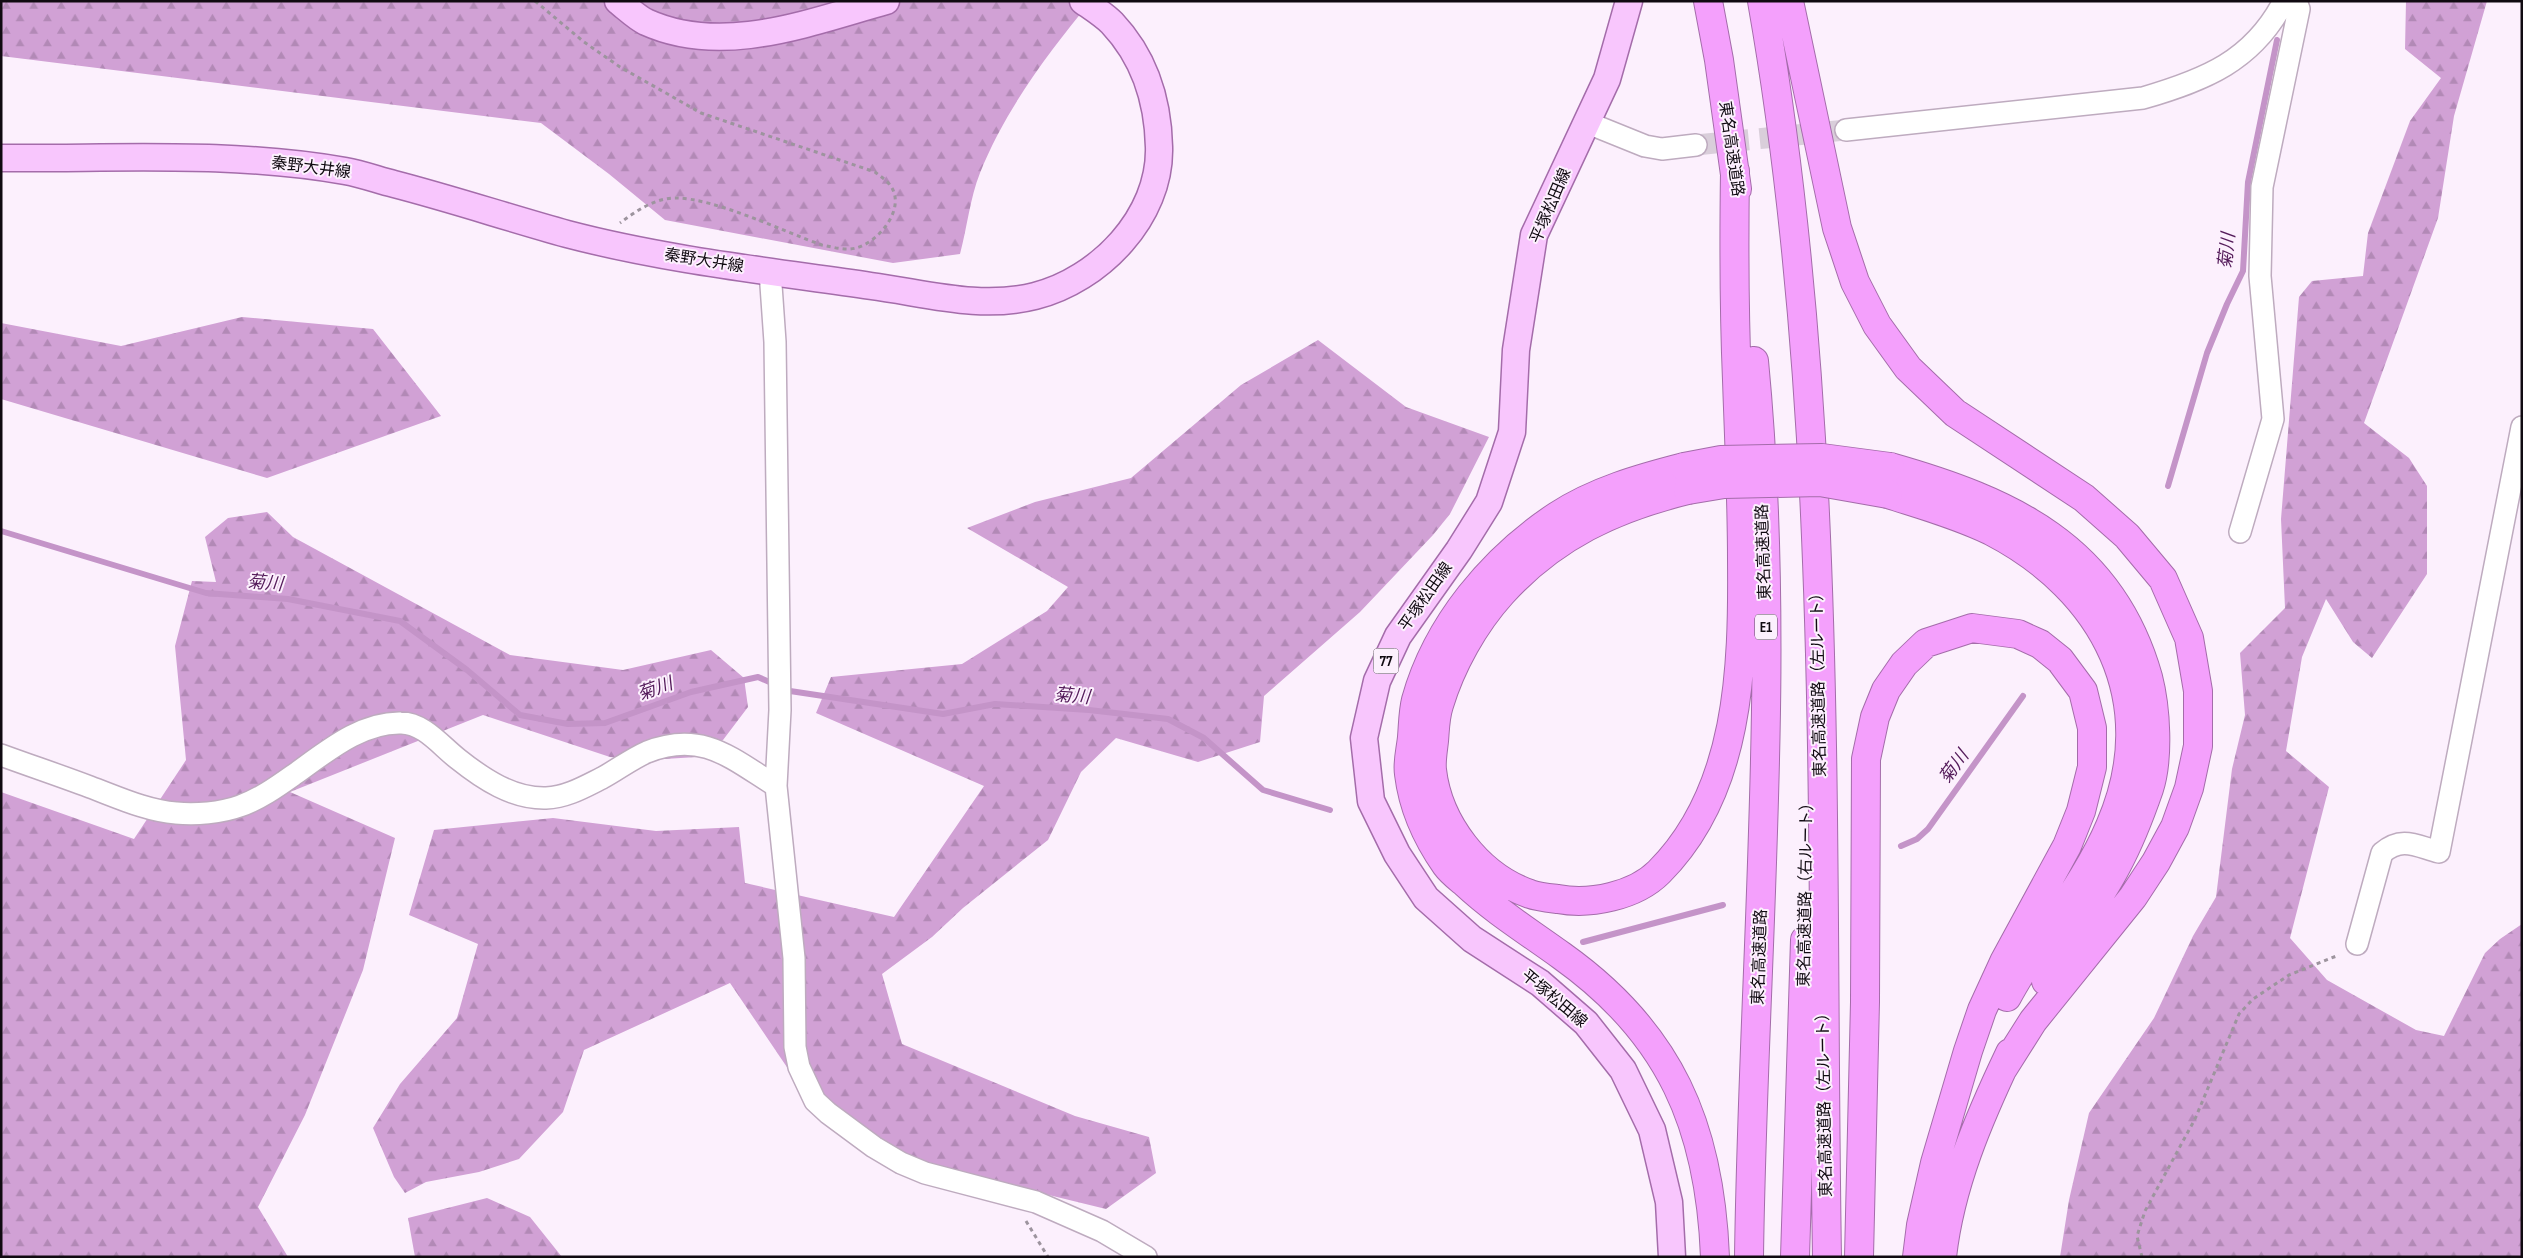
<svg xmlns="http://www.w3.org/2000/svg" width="2523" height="1258" viewBox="0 0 2523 1258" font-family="'Sofia Sans Condensed','Noto Sans JP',sans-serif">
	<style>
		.forest { fill: url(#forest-firs) }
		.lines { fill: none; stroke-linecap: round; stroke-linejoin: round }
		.stream { stroke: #c494c8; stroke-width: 6 }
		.minor-tunnel { stroke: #d9ceda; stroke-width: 21; stroke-dasharray: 21 11; stroke-linecap: butt }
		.minor-casing { stroke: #beabbf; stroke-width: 24 }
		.major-casing { stroke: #a46caa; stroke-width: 29 }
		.highway-casing { stroke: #a46caa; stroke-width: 30 }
		.path { stroke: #9d949e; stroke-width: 3; stroke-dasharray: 4 4; stroke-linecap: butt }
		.minor { stroke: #fff; stroke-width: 21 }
		.major { stroke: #f8c6fd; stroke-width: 26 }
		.highway { stroke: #f4a0fc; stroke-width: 28 }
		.highway-bridge-casing { stroke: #a46caa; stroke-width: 30; stroke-linecap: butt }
		.highway-bridge { stroke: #f4a0fc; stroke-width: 28 }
		.labels { text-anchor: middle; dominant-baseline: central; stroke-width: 4; stroke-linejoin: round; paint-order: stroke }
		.shield { fill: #fcf0fd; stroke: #574f58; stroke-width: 1 }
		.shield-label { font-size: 15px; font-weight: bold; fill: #100a11 }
		.street-label { font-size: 16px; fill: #100a11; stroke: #fcf0fd }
		.water-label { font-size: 18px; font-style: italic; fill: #541b5a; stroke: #fcf0fd }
	</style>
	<defs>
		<pattern id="forest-firs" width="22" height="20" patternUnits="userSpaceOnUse" patternTransform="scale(1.25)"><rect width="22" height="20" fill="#d1a1d5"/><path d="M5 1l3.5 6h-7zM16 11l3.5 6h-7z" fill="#b289b6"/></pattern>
	</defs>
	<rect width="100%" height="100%" fill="#fcf0fd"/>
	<path class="forest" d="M 1,1 L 1091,1 C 1048,53 1005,110 980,173 C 970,198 967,228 960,254 L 893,263 L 665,220 L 609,174 L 541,123 L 1,56 Z
		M 2406,1 L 2487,1 L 2454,116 L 2438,218 L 2364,423 L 2409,458 L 2427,486 L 2427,574 L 2372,658 L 2353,642 L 2326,599 L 2302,657 L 2286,751 L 2329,787 L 2290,938 L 2327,980 L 2416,1030 L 2444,1036 L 2485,953 L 2500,939 L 2522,924 L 2522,1257 L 2060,1257 L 2069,1200 L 2089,1113 L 2154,1018 L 2193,936 L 2216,897 L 2232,769 L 2245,715 L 2240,653 L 2285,608 L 2281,519 L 2299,297 L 2312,281 L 2363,276 L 2368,233 L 2410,121 L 2441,78 L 2405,49 Z
		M 242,317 L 373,329 L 441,416 L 267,478 L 1,399 L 1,323 L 121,346 Z
		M 1318,340 L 1406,407 L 1489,437 L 1450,514 L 1433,535 L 1360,612 L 1264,696 L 1260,742 L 1198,762 L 1116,738 L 1081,772 L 1048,840 L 963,908 L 932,937 L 882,974 L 902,1044 L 1075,1116 L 1149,1137 L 1156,1173 L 1106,1209 L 888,1156 L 799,1085 L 730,983 L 584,1050 L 563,1112 L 519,1159 L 479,1172 L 426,1182 L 405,1193 L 394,1177 L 373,1128 L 400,1084 L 457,1018 L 478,944 L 409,915 L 434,830 L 553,818 L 656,831 L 739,827 L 745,883 L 894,917 L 984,786 L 816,713 L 831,677 L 962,664 L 1047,611 L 1068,587 L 967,528 L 1035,502 L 1131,478 L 1241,385 Z
		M 267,512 L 293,537 L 510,655 L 623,670 L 711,650 L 744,678 L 748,707 L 723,740 L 697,757 L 648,760 L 610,757 L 483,715 L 290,792 L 395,838 L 363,970 L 305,1115 L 258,1207 L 288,1257 L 1,1257 L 1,792 L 134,839 L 186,760 L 175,646 L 192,581 L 216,582 L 205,537 L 228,518 Z
		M 487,1198 L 530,1217 L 562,1257 L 415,1257 L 408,1218 Z"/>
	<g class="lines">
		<path class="stream" d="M 2168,486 L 2207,353 L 2227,304 L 2243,271 L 2248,182 L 2277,40
			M 1,531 L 206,593 L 288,599 L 400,621 L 467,670 L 520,715 L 568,724 L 605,723 L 691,692 L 758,677 L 790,691 L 943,714 L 995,704 L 1089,710 L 1168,719 L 1204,738 L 1263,790 L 1330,810
			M 1901,846 L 1917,839 L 1928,829 L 2023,696
			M 1583,942 L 1723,905"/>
		<path class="minor-tunnel" d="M 1696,145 L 1846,130"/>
		<g class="minor-casing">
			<path id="minor" d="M 1588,123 L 1645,146 L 1662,149 L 1696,145
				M 1846,130 L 2143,98 C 2205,80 2253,61 2284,1
				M 770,271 L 775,342 L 780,710 L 776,786 L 794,958 L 795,1047 L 799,1067 L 815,1101 L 828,1113 L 874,1147 L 901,1163 L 925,1173 L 1036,1202 L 1102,1231 L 1146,1257
				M 2240,532 L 2273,419 L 2260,276 L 2262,187 L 2299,9 L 2296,1
				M 1,755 C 31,766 61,776 90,787 C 117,797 147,811 176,813 C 195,815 221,813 240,806 C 260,799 278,786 295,774 C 326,752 361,722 401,723 C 424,723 441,746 458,759 C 483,779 513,799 546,798 C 567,797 584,787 602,778 C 617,770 631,759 647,752 C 702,730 731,758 776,786
				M 2357,944 L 2382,853 C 2402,836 2416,846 2439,852 L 2522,427"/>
		</g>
		<g class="major-casing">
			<path id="major" d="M 618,1 C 627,8 636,17 646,22 C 723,57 810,22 886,1
				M 1629,1 L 1607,79 L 1534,235 L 1516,350 L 1512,432 L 1489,502 L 1459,550 L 1398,636 L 1377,681 L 1364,738 L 1371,801 L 1397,854 L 1426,898 L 1472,939 L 1540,983 L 1586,1023 L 1623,1070 L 1652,1130 L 1669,1202 L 1672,1257
				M 1,158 C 116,159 232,151 345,171 C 362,174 378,180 394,184 C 452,199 509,218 567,234 C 666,260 769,271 871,286 C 925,293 980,310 1035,296 C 1099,280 1161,217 1159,147 C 1158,101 1145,58 1112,23 C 1104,15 1093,8 1083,1"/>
		</g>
		<g class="highway-casing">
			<path id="highway" d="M 1708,1 L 1719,60 L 1737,189
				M 1762,1 C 1835,415 1820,838 1827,1257
				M 1789,1 L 1837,228 L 1855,282 L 1877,325 L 1908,368 L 1955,413 L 2084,498 L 2127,536 L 2163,579 L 2189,638 L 2198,691 L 2198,746 L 2189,788 L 2175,827 L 2156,862 L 2133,897 L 2033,1021 L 2002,1070
				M 1684,467 C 1641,478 1595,491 1557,516 C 1492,559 1437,625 1416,700 C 1413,712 1413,725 1412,737 C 1411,749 1407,762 1409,774 C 1413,807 1427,838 1446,865 C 1451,872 1459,878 1465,883 C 1495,911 1529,932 1562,956 C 1670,1033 1710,1126 1715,1257
				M 1890,467 C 2010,501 2111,546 2148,677 C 2156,708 2159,758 2149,789 C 2140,815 2130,841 2117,865 C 2096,905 2067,941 2046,981
				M 1688,490 C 1614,508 1554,536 1502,593 C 1474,624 1451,665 1439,705 C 1435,717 1435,730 1434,741 C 1433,750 1431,761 1432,770 C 1438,823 1478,876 1530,894 C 1538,897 1549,898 1558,899 C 1590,905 1635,896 1659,872 C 1740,791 1743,668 1742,560 C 1742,500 1739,440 1737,380 C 1734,310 1734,241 1735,171
				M 1888,494 C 1922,505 1958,515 1991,531 C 2105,590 2164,702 2110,826 C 2085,885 2038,939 2007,997
				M 1749,1257 C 1753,958 1783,660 1754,361
				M 1795,1257 L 1805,940
				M 1859,1257 L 1865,1002 L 1866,759 L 1875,717 L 1886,690 L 1904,664 L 1926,643 L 1972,628 L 2018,634 L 2040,644 L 2060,660 L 2083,691 L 2092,728 L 2092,767 L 2081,811 L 2067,846 L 2004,962 L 1982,1010 L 1968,1051 L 1935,1163 L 1921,1225 L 1917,1257
				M 1942,1257 C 1950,1185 1979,1118 2010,1053"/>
		</g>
		<path class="path" d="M 535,1 L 584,42 L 620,67 L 701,113 L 875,172 C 881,177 888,181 892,188 C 905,211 877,243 856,248 C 845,251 833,247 822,245 C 782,231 715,198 675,198 C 655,198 636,211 620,223
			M 1026,1221 L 1048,1257
			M 2142,1257 L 2137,1236 L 2145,1211 L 2195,1119 L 2239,1014 L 2253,999 L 2289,975 L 2339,955"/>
		<use href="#minor" class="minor"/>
		<use href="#major" class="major"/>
		<use href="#highway" class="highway"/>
		<g class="highway-bridge-casing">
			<path id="highway-bridge" d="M 1684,467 L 1721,460 L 1822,458 L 1890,467
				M 1688,490 L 1724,484 L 1820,482 L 1888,494"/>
		</g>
		<use href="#highway-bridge" class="highway-bridge"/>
	</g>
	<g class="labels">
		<g class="shield">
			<rect x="1755" y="614.5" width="22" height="25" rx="4"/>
			<rect x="1373.5" y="648.5" width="25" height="25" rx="4"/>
		</g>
		<g class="shield-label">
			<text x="1766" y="627">E1</text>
			<text x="1386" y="661">77</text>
		</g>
		<g class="street-label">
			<text transform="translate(1731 149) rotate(82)">東名高速道路</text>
			<text transform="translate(311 168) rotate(7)">秦野大井線</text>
			<text transform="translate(1551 206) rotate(-67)">平塚松田線</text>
			<text transform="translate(704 261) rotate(9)">秦野大井線</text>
			<text transform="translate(1764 552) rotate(-92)">東名高速道路</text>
			<text transform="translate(1426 597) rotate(-55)">平塚松田線</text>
			<text transform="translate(1819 681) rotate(-91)">東名高速道路（左ルート）</text>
			<text transform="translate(1806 891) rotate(-89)">東名高速道路（右ルート）</text>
			<text transform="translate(1760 957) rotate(-88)">東名高速道路</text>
			<text transform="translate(1554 999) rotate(40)">平塚松田線</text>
			<text transform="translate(1825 1101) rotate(-91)">東名高速道路（左ルート）</text>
		</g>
		<g class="water-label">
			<text transform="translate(2227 251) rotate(-84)">菊川</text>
			<text transform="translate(265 583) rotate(5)">菊川</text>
			<text transform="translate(655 689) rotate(-20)">菊川</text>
			<text transform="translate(1072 696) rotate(5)">菊川</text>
			<text transform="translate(1954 767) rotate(-54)">菊川</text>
		</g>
	</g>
	<rect width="2523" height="1258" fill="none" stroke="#100a11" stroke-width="5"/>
</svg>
